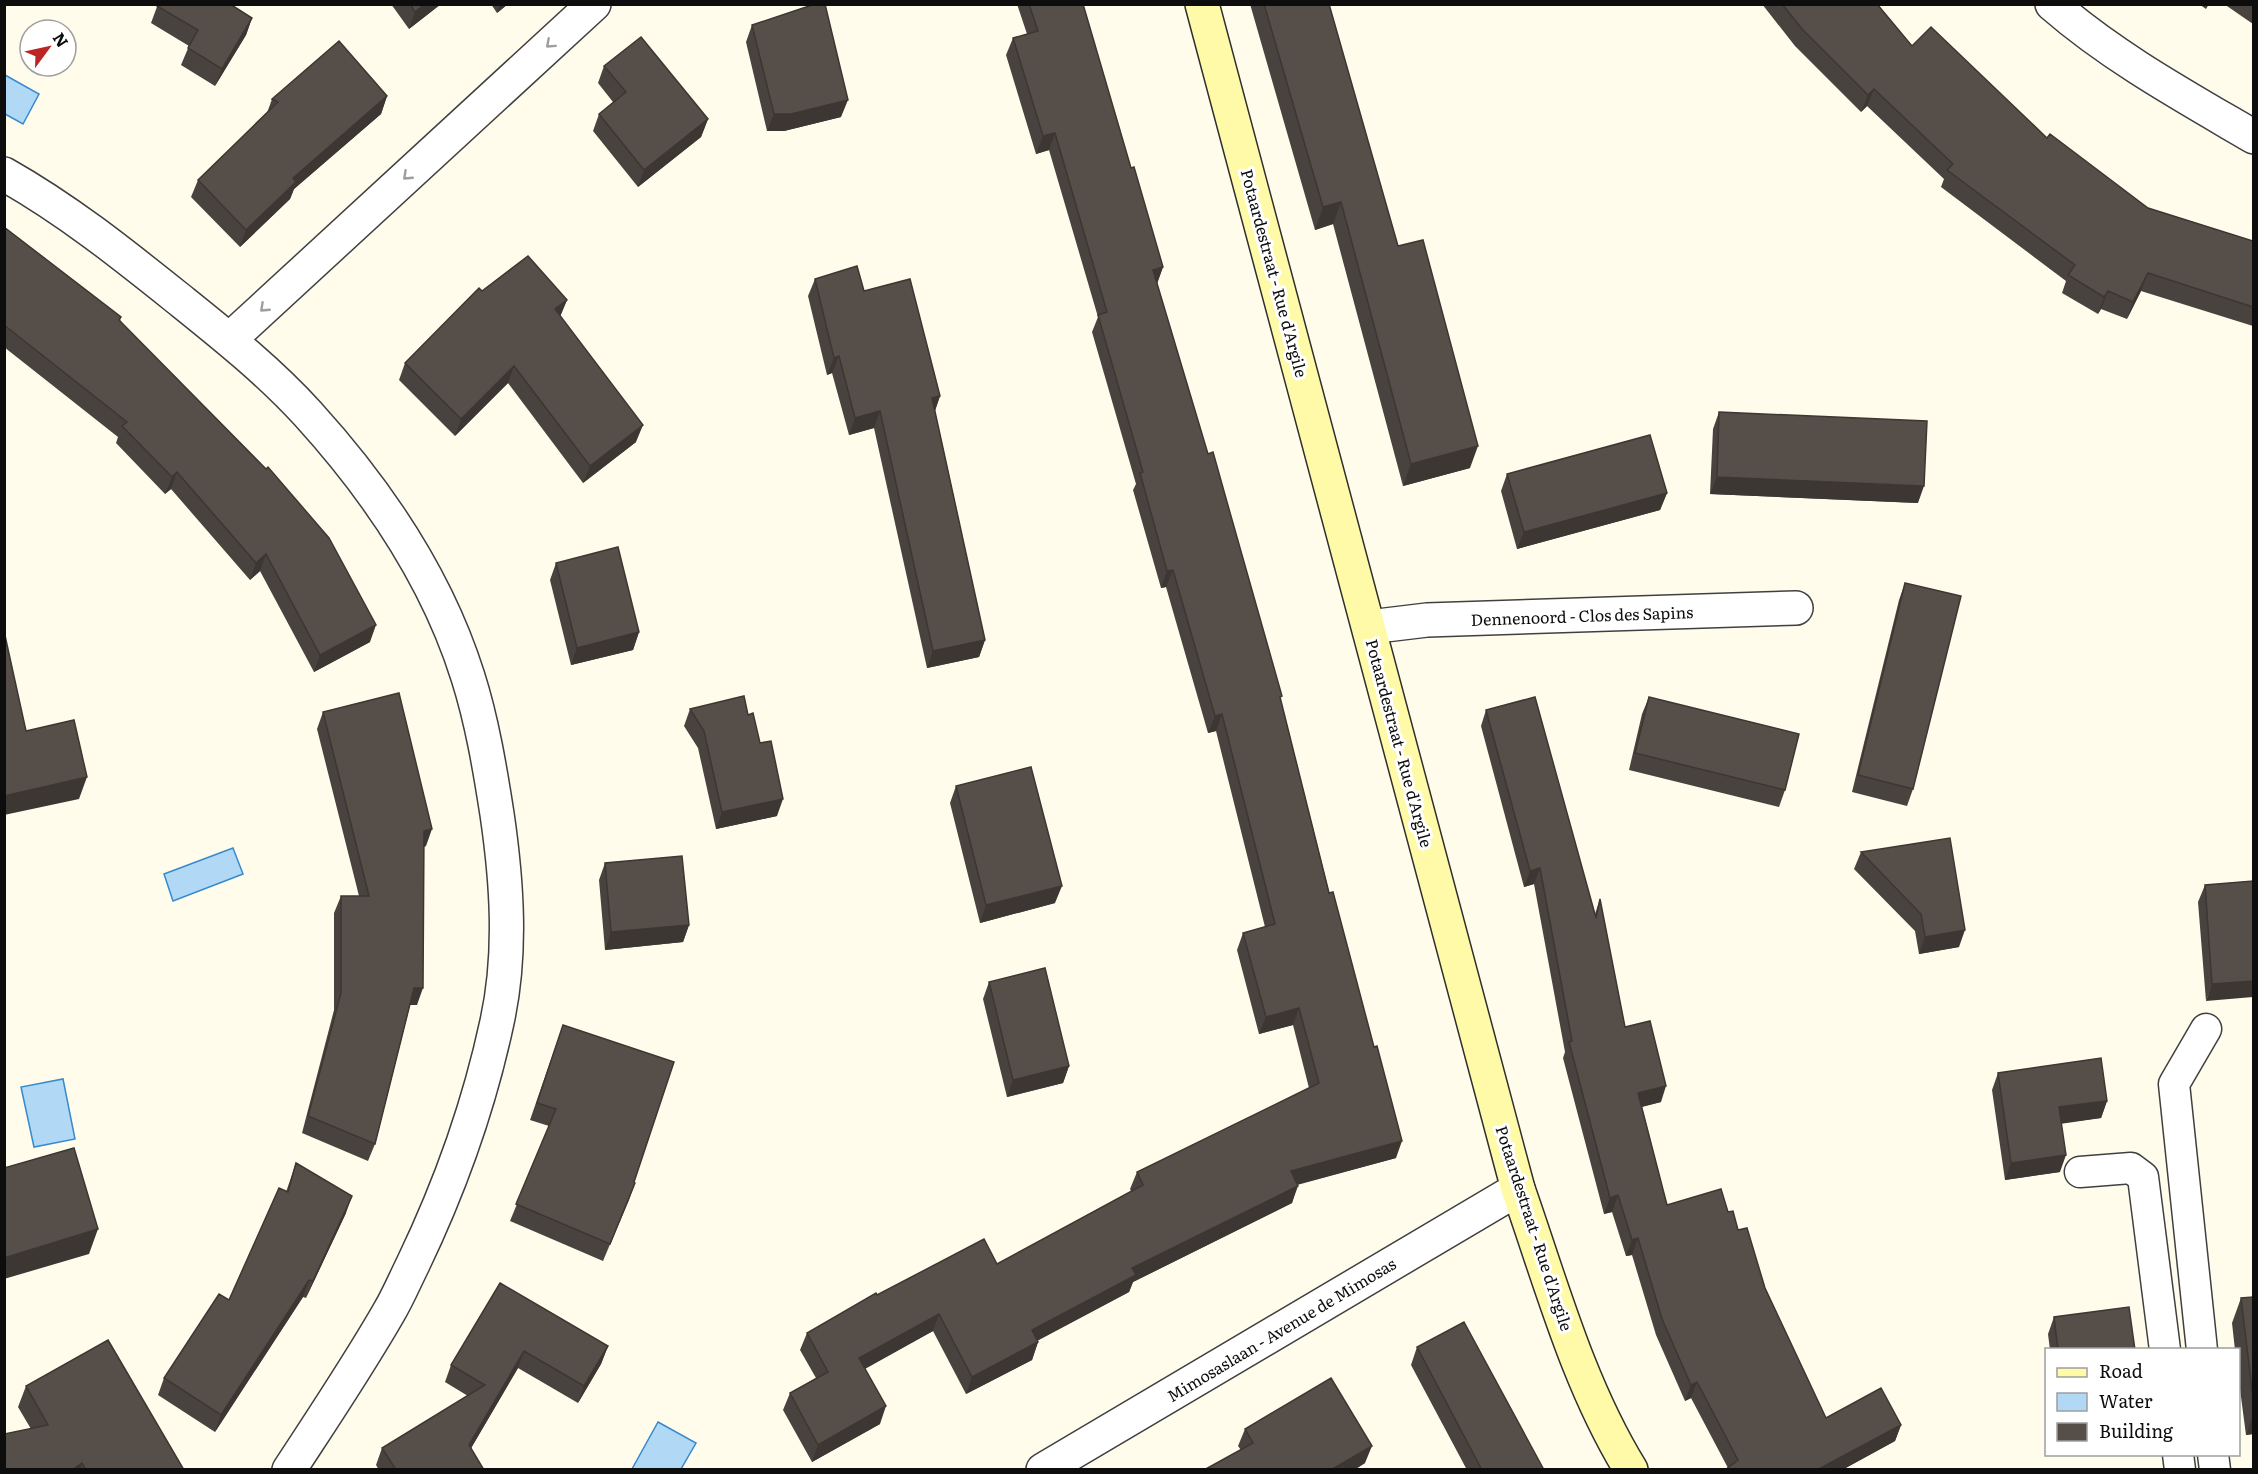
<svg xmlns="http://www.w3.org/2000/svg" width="2258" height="1474" viewBox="0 0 2258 1474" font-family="Literata,serif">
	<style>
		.water { fill: #b1d9f6; stroke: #378ace; stroke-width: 1.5 }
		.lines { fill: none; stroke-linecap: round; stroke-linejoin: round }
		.lane-casing { stroke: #404040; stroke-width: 33 }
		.street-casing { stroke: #404040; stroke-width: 36 }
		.secondary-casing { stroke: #2f2f2f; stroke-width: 36 }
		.lane { stroke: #fff; stroke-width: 30 }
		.street { stroke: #fff; stroke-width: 33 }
		.secondary { stroke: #fffaa7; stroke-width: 33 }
		.wall { fill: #49433f }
		.shaded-wall { fill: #3c3733 }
		.building { fill: #554e49; stroke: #3c3733; stroke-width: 1.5 }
		.oneway { stroke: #9e9e9e }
		.labels { text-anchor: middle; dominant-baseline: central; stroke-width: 6; stroke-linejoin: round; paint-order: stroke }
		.street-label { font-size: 16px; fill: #0d0d0d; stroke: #fff }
	</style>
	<rect width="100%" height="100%" fill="#fffcec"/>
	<path class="water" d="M 5,75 L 39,94 L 23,124 L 5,114 Z
		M 233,848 L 243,874 L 173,901 L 164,874 Z
		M 63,1079 L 75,1139 L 34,1147 L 21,1087 Z
		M 658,1422 L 696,1443 L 681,1469 L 632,1469 Z"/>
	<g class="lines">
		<g class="lane-casing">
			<path id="lane" d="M 2080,1172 L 2131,1168 L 2143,1177 L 2165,1350
				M 2202,1350 L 2174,1084 L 2206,1029
				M 2178,1454 L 2180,1470
				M 2213,1454 L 2215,1470"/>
		</g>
		<g class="street-casing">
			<path id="street" d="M 2052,4 C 2113,57 2184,96 2254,137
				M 4,174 C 66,209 120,252 175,296 C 221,333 268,370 308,414 C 378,491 437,578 468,677 C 482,721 490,769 497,814 C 507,882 512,954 497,1022 C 479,1106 450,1187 413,1264 C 405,1280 398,1297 389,1312 C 358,1366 323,1418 289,1470
				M 229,340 L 594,4
				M 1369,627 L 1427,620 L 1796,608
				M 1043,1470 L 1518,1189"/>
		</g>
		<g class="secondary-casing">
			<path id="secondary" d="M 1202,4 L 1518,1189 C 1551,1283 1578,1384 1631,1470"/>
		</g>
		<use href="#lane" class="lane"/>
		<use href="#street" class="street"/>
		<use href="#secondary" class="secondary"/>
	</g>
	<path class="wall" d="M 158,4 L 234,4 L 233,6 L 252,18 L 246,35 L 215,86 L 181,65 L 189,46 L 151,23 Z
		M 391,4 L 441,4 L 409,29 Z
		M 491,4 L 508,4 L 497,13 Z
		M 1017,4 L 1083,4 L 1131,168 L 1163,267 L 1157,283 L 1281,701 L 1396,1158 L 1297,1185 L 1292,1203 L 1133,1282 L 1129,1292 L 1037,1341 L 1038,1342 L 1032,1360 L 966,1394 L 933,1331 L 865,1369 L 880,1424 L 812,1462 L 783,1410 L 790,1393 L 816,1378 L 800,1350 L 807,1333 L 877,1295 L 997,1264 L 1131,1191 L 1130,1189 L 1137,1172 L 1309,1088 L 1293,1025 L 1259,1034 L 1237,950 L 1243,933 L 1265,927 L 1216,731 L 1208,733 L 1166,587 L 1161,588 L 1133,490 L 1136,484 L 1092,332 L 1098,317 L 1049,150 L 1036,154 L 1006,55 L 1013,38 L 1027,34 Z
		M 1250,4 L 1329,4 L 1398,246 L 1470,468 L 1403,486 L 1333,224 L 1315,230 Z
		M 1762,4 L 1877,4 L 1912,46 L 2047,138 L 2148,208 L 2253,241 L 2253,326 L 2141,291 L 2127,319 L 2101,309 L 2098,314 L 2062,293 L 2066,281 L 1941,187 L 1944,179 L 1867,106 L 1861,112 L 1795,46 Z
		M 2199,4 L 2209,4 L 2206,9 Z
		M 2224,4 L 2253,4 L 2253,24 Z
		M 752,25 L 841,117 L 784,131 L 767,131 L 746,42 Z
		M 604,66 L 708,119 L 701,137 L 638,187 L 593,131 L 599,114 L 613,102 L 598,83 Z
		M 387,96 L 381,114 L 294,189 L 290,199 L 240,247 L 191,197 L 198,180 L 267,113 L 272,99 Z
		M 4,227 L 121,317 L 120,320 L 370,642 L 314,672 L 260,571 L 250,580 L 171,489 L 165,494 L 116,443 L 118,437 L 4,347 Z
		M 815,279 L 864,291 L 940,396 L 935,411 L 985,640 L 979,657 L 927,668 L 874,428 L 849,435 L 832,373 L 827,375 L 808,296 Z
		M 482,291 L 567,300 L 560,316 L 636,442 L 583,483 L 508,383 L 455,436 L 399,380 L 405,363 Z
		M 1719,412 L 1918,503 L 1710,494 L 1713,429 Z
		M 1507,474 L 1667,493 L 1660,510 L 1517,549 L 1501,491 Z
		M 556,563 L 639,632 L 633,650 L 571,665 L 550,580 Z
		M 1905,583 L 1913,789 L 1907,806 L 1852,792 L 1899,600 Z
		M 1649,697 L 1785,790 L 1779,807 L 1629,770 L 1642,714 Z
		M 690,709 L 748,715 L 777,816 L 716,829 L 698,748 L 684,726 Z
		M 1486,710 L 1595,914 L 1600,899 L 1625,1027 L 1661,1102 L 1642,1107 L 1667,1205 L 1728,1212 L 1738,1230 L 1826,1418 L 1901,1425 L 1895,1441 L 1842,1470 L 1725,1470 L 1728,1468 L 1691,1398 L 1685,1401 L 1656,1335 L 1632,1255 L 1626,1256 L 1612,1212 L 1604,1214 L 1563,1058 L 1565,1052 L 1534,884 L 1524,887 L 1481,726 Z
		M 323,712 L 426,846 L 424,847 L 417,1005 L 410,1005 L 375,1144 L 368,1161 L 302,1133 L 334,1010 L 334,913 L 341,896 L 359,896 L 317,729 Z
		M 956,786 L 1055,903 L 980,923 L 950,803 Z
		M 1861,852 L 1959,947 L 1919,954 L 1915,931 L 1854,869 Z
		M 605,863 L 689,925 L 683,942 L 605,950 L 599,880 Z
		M 2253,881 L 2206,1001 L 2198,902 L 2205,885 Z
		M 989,982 L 1069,1066 L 1063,1083 L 1007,1097 L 983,999 Z
		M 557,1042 L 634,1182 L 635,1183 L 603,1261 L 510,1221 L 549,1126 L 530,1120 Z
		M 1998,1073 L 2107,1101 L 2101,1118 L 2061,1123 L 2060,1172 L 2005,1180 L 1992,1090 Z
		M 296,1163 L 346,1213 L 306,1298 L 303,1297 L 215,1432 L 158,1395 L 164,1378 L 229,1300 L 286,1192 Z
		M 500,1283 L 608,1346 L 601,1364 L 578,1403 L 518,1368 L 471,1448 L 484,1470 L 379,1470 L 376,1465 L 382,1448 L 468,1396 L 445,1382 L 451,1365 Z
		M 2253,1297 L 2253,1434 L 2246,1435 L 2238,1374 L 2238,1350 L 2235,1350 L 2232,1323 L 2241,1298 Z
		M 2054,1317 L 2135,1350 L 2050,1350 L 2048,1334 Z
		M 1417,1347 L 1544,1470 L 1467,1470 L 1411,1365 Z
		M 26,1386 L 184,1470 L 4,1470 L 31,1429 L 18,1407 Z
		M 1245,1429 L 1365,1463 L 1354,1470 L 1204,1470 L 1241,1450 L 1238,1446 Z"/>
	<path class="shaded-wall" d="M 425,4 L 441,4 L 409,29 L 415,12 Z
		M 500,4 L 508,4 L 497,13 Z
		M 252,18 L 246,35 L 215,86 L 222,69 Z
		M 1874,89 L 1867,106 L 1861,112 L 1868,95 Z
		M 387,96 L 381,114 L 294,189 L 290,199 L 240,247 L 246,230 L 293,178 Z
		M 848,100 L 841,117 L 784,131 L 767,131 L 774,114 Z
		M 708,119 L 701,137 L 638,187 L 644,170 Z
		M 1055,133 L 1049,150 L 1036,154 L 1043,136 Z
		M 1341,202 L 1333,224 L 1315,230 L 1323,207 Z
		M 1163,267 L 1157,284 L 1153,270 Z
		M 2148,273 L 2141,291 L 2127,319 L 2133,302 Z
		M 2108,291 L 2101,309 L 2098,314 L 2104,297 Z
		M 567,300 L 560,317 L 555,309 Z
		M 839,356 L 832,373 L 827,375 L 834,358 Z
		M 514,366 L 508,383 L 455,436 L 461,419 Z
		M 940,396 L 934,413 L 932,398 Z
		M 880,411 L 874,428 L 849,435 L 855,418 Z
		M 643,425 L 636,442 L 583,483 L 590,466 Z
		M 1478,446 L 1470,468 L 1403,486 L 1411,464 Z
		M 177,472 L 171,489 L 165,494 L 172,477 Z
		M 1717,477 L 1924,486 L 1918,503 L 1710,494 Z
		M 1667,493 L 1660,510 L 1517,549 L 1524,532 Z
		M 266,554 L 260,571 L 250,580 L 256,563 Z
		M 1173,570 L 1166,587 L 1161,588 L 1167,571 Z
		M 376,625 L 370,642 L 314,672 L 320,655 Z
		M 639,632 L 633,650 L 571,665 L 577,648 Z
		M 985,640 L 979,657 L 927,668 L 933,651 Z
		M 1222,714 L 1216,731 L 1208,733 L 1215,716 Z
		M 87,777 L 79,799 L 4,815 L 4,796 Z
		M 783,799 L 777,816 L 716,829 L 722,812 Z
		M 432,829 L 426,846 L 418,848 L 424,831 Z
		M 1540,868 L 1534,884 L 1524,887 L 1530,871 Z
		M 1062,886 L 1055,903 L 980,923 L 986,905 Z
		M 689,925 L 683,942 L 605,950 L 611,932 Z
		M 1965,930 L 1959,947 L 1919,954 L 1925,937 Z
		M 2253,981 L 2253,997 L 2206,1001 L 2212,984 Z
		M 414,988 L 423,988 L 417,1005 L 408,1005 Z
		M 1299,1008 L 1293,1025 L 1259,1034 L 1266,1017 Z
		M 1069,1066 L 1063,1083 L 1007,1097 L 1013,1080 Z
		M 1666,1086 L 1661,1102 L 1632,1109 L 1638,1093 Z
		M 2107,1101 L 2101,1118 L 2053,1125 L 2059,1107 Z
		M 1402,1141 L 1396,1158 L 1284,1188 L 1291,1171 Z
		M 2066,1155 L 2060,1172 L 2005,1180 L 2011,1163 Z
		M 635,1183 L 629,1200 L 603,1261 L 610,1244 Z
		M 1298,1186 L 1292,1203 L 1133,1282 L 1129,1292 L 1025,1347 L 1032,1330 L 1132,1268 Z
		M 1618,1195 L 1612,1212 L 1604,1214 L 1610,1198 Z
		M 352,1196 L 346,1213 L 306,1298 L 313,1281 Z
		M 98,1229 L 89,1254 L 4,1279 L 4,1258 Z
		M 1638,1238 L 1632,1255 L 1626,1256 L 1632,1240 Z
		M 309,1280 L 303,1297 L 215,1432 L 221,1415 Z
		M 939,1314 L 933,1331 L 853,1375 L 859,1358 Z
		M 1038,1342 L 1032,1360 L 966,1394 L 972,1377 Z
		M 608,1346 L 601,1364 L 578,1403 L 584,1386 Z
		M 524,1351 L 518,1368 L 463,1462 L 469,1445 Z
		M 1697,1382 L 1691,1398 L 1685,1401 L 1691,1385 Z
		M 886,1406 L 880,1424 L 812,1462 L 818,1445 Z
		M 2253,1415 L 2253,1434 L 2246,1435 Z
		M 1901,1425 L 1895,1441 L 1842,1470 L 1817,1470 Z
		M 1372,1446 L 1365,1463 L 1354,1470 L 1331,1470 Z
		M 82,1463 L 80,1470 L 72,1470 Z"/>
	<path class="building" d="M 158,4 L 230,4 L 252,18 L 222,69 L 188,48 L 198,30 L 157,6 Z
		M 410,4 L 425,4 L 415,12 Z
		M 815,4 L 825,4 L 848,100 L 791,114 L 774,114 L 752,25 Z
		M 1029,4 L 1083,4 L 1131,168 L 1134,167 L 1163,267 L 1153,270 L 1208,454 L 1213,452 L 1227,502 L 1282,696 L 1280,697 L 1329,893 L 1333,892 L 1374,1047 L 1377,1046 L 1402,1141 L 1291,1171 L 1298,1186 L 1132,1268 L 1136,1275 L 1032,1330 L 1038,1342 L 972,1377 L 939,1314 L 859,1358 L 886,1406 L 818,1445 L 790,1393 L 828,1372 L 807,1333 L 876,1293 L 877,1295 L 984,1239 L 997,1264 L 1143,1185 L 1137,1172 L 1319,1083 L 1299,1008 L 1266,1017 L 1243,933 L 1275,924 L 1222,714 L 1215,716 L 1173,570 L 1167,571 L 1140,473 L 1143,472 L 1098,315 L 1107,312 L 1055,133 L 1043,136 L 1013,38 L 1038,31 Z
		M 1264,4 L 1329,4 L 1398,246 L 1423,240 L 1478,446 L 1411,464 L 1341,202 L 1323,207 Z
		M 1782,4 L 1877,4 L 1912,46 L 1931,27 L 2047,138 L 2050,134 L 2148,208 L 2253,241 L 2253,307 L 2148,273 L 2133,302 L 2108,291 L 2104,297 L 2068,275 L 2075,265 L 1947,170 L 1953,164 L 1874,89 L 1868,95 L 1802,29 Z
		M 641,37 L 708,119 L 644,170 L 599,114 L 626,92 L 604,66 Z
		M 339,41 L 387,96 L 293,178 L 296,182 L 246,230 L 198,180 L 278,102 L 272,99 Z
		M 4,227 L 121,317 L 119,320 L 266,469 L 268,467 L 329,538 L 376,625 L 320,655 L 266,554 L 256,563 L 177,472 L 172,477 L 122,426 L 127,422 L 4,325 Z
		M 528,256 L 567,300 L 555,309 L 643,425 L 590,466 L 514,366 L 461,419 L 405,363 L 479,288 L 482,291 Z
		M 857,266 L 864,291 L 910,279 L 940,396 L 932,398 L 985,640 L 933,651 L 880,411 L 855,418 L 839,356 L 834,358 L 815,279 Z
		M 1719,412 L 1927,421 L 1924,486 L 1717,477 Z
		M 1650,435 L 1667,493 L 1524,532 L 1507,474 Z
		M 618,547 L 639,632 L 577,648 L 556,563 Z
		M 1905,583 L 1961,596 L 1913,789 L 1858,775 Z
		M 4,631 L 26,731 L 74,720 L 87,777 L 4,796 Z
		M 399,693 L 432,829 L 424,831 L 423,988 L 414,988 L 375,1144 L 308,1116 L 341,993 L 341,896 L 369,896 L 323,712 Z
		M 744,696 L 748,715 L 753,713 L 760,743 L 771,741 L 783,799 L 722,812 L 704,731 L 690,709 Z
		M 1535,697 L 1596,918 L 1600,899 L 1625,1027 L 1650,1021 L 1666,1086 L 1638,1093 L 1667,1205 L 1721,1189 L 1728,1212 L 1733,1211 L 1738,1230 L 1747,1228 L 1765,1288 L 1826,1418 L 1881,1388 L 1901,1425 L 1817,1470 L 1725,1470 L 1738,1460 L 1697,1382 L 1691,1385 L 1662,1319 L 1638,1238 L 1632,1240 L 1618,1195 L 1610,1198 L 1569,1042 L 1572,1041 L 1540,868 L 1530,871 L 1486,710 Z
		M 1649,697 L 1799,734 L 1785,790 L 1635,753 Z
		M 1031,767 L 1062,886 L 986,905 L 956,786 Z
		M 1950,838 L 1965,930 L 1925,937 L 1921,914 L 1861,852 Z
		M 682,856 L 689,925 L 611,932 L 605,863 Z
		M 2253,881 L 2253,981 L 2212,984 L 2205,885 Z
		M 1045,968 L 1069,1066 L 1013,1080 L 989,982 Z
		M 563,1025 L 674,1062 L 634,1182 L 635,1183 L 610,1244 L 516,1204 L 556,1109 L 537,1103 Z
		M 2101,1058 L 2107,1101 L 2059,1107 L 2066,1155 L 2011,1163 L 1998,1073 Z
		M 74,1148 L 98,1229 L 4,1258 L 4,1168 Z
		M 296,1163 L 352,1196 L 313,1281 L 309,1280 L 221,1415 L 164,1378 L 219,1294 L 229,1300 L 279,1188 L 288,1192 Z
		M 500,1283 L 608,1346 L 584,1386 L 524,1351 L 469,1445 L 484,1470 L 396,1470 L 382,1448 L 485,1385 L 451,1365 Z
		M 2253,1297 L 2253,1398 L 2241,1298 Z
		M 2129,1307 L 2135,1350 L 2058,1350 L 2054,1317 Z
		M 1464,1322 L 1544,1470 L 1482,1470 L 1417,1347 Z
		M 108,1340 L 184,1470 L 86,1470 L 82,1463 L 72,1470 L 4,1470 L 4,1434 L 48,1425 L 26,1386 Z
		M 1331,1378 L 1372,1446 L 1331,1470 L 1204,1470 L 1253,1443 L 1245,1429 Z"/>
	<defs><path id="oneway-chevron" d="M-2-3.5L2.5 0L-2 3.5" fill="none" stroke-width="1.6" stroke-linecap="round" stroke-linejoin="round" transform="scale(1.5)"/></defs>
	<g class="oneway">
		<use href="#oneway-chevron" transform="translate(550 44) rotate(138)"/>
		<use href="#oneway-chevron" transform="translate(407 176) rotate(137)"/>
		<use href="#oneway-chevron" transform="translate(264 308) rotate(137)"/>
	</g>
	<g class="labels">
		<g class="street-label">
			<text transform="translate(1275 273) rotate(75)">Potaardestraat - Rue d'Argile</text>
			<text transform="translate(1582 615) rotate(-2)">Dennenoord - Clos des Sapins</text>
			<text transform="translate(1400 743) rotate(75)">Potaardestraat - Rue d'Argile</text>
			<text transform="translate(1535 1228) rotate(72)">Potaardestraat - Rue d'Argile</text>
			<text transform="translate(1281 1329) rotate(-31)">Mimosaslaan - Avenue de Mimosas</text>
		</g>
	</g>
	<rect width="2258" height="1474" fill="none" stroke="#0d0d0d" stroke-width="12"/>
	<rect x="2045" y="1348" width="195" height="108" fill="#ffffff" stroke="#9e9e9e" stroke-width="1.5"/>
	<rect x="2057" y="1368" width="30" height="9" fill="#fffaa7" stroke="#9e9e9e" stroke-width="1.5"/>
	<text x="2099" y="1378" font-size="18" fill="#0d0d0d">Road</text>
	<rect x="2057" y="1393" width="30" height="18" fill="#b1d9f6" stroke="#9e9e9e" stroke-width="1.5"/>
	<text x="2099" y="1408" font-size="18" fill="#0d0d0d">Water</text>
	<rect x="2057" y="1423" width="30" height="18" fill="#554e49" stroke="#9e9e9e" stroke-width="1.5"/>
	<text x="2099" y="1438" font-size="18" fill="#0d0d0d">Building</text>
	<g transform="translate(48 48) rotate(57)"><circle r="28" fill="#ffffff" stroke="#9e9e9e" stroke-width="1.5"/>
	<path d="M0-4.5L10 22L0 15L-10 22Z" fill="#bd2524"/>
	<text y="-9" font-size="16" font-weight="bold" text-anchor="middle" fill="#0d0d0d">N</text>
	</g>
</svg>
